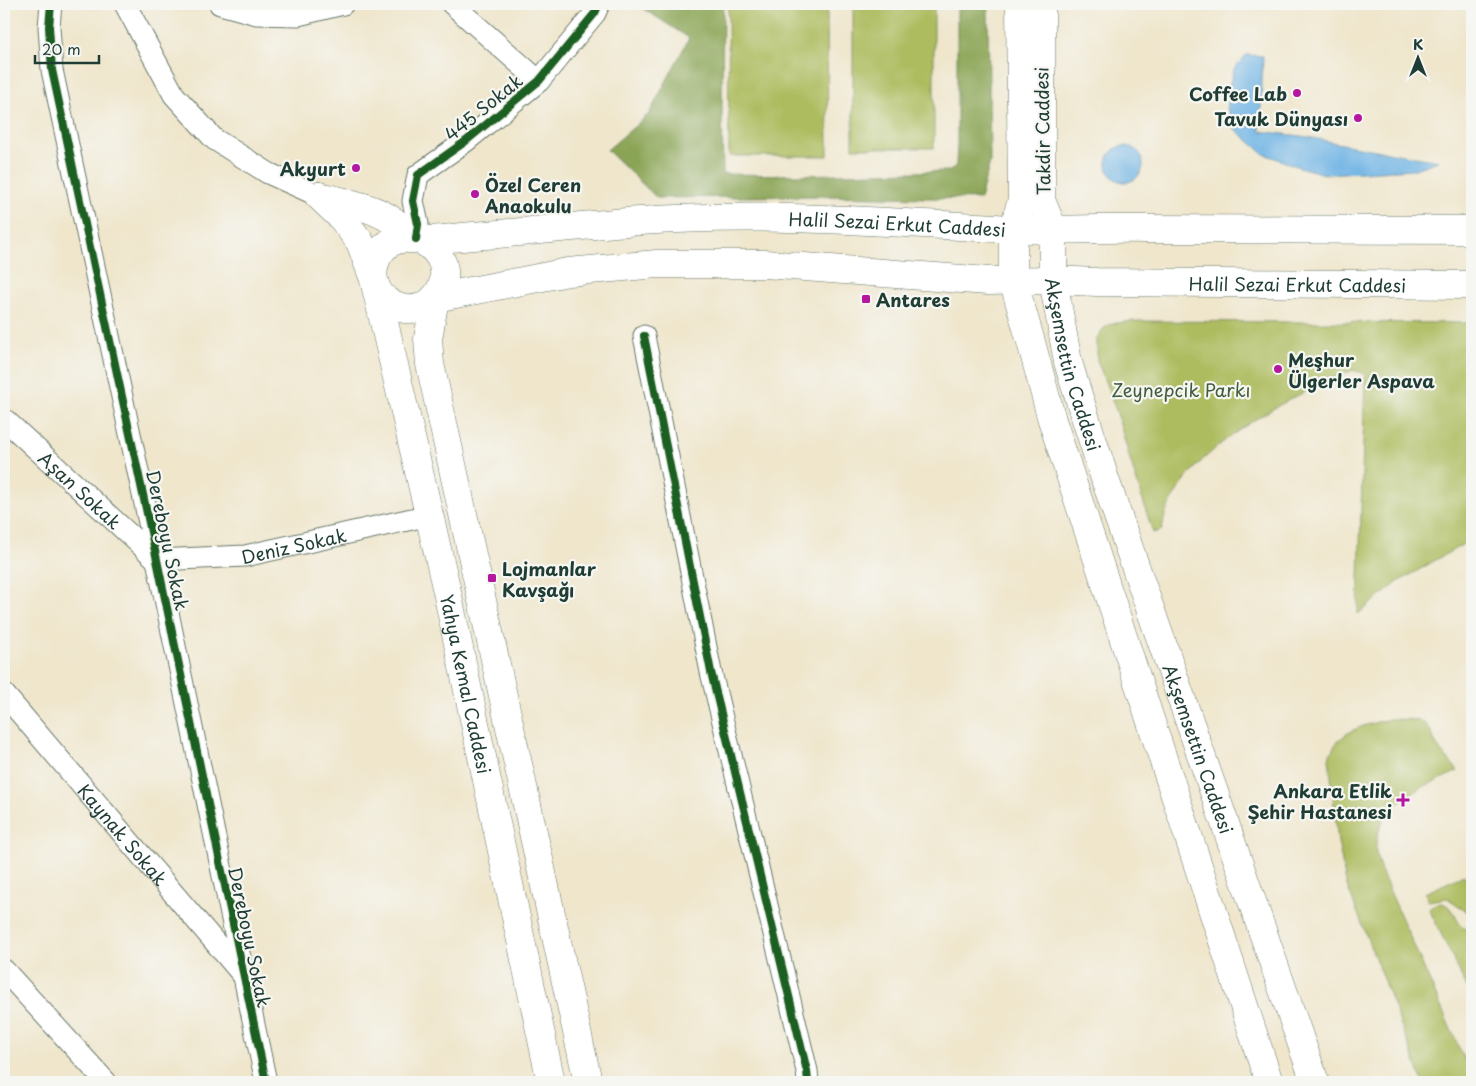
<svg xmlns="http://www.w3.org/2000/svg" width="1476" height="1086" viewBox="0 0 1476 1086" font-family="'Playpen Sans',sans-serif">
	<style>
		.green { fill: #adbc5e; stroke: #667c49 }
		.forest { fill: #8aa455; stroke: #547044 }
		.water { fill: #6db2e4; stroke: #46788c }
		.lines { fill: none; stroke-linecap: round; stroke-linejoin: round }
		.street-casing { stroke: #687869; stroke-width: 23 }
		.secondary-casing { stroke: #687869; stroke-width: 29 }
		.street { stroke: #fff; stroke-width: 21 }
		.secondary { stroke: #fff; stroke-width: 28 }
		.cycleway-casing { stroke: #f6f6f2; stroke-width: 11 }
		.cycleway { stroke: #1b5e20; stroke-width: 8 }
		.poi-dot { fill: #b5179e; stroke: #f6f6f2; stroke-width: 2 }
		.labels { text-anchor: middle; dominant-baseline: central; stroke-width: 4.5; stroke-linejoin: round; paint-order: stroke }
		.poi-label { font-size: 18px; font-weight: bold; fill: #1f3d34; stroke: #f6f6f2; text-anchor: end }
		.street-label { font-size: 18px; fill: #1f3d34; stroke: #f6f6f2 }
		.park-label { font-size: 18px; fill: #425d3e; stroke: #f6f6f2 }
	</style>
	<rect width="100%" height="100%" fill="#f6f6f2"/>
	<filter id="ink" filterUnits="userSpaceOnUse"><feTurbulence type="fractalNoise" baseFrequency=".02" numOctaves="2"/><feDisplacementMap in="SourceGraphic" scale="10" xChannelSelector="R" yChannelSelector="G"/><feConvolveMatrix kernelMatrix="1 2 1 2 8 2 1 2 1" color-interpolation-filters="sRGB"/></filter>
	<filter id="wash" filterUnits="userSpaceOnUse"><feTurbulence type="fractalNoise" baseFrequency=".0096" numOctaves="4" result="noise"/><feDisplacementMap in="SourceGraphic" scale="20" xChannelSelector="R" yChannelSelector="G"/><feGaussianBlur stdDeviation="1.12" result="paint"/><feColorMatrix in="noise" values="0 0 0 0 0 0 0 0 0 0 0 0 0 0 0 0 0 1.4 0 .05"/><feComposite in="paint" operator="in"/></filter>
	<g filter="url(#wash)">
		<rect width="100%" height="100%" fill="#efe6cc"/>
		<path class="green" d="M 728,4 L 827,4 L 828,156 L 729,156 Z
			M 853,4 L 934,4 L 934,148 L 853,148 Z
			M 1132,321 L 1472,323 L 1472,539 L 1398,582 L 1358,614 L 1365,374 L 1353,370 C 1287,398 1195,443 1166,512 C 1164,518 1163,524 1162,530 L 1153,533 L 1131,463 L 1117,413 L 1097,360 L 1097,339 L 1103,329 L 1110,324 Z
			M 1390,719 C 1402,720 1419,717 1427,726 C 1432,731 1433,738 1436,744 C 1442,754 1451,762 1458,771 C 1428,786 1388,796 1378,833 C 1377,839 1375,845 1376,852 C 1377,858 1379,864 1381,871 L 1472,1077 L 1472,1082 L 1423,1082 L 1346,883 L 1338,842 L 1329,758 C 1337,730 1365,725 1390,719 Z
			M 1464,875 L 1472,894 L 1472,916 L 1456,904 L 1447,898 L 1428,901 L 1425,893 Z
			M 1443,903 L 1451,908 L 1459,923 L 1472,935 L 1472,998 L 1429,909 L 1435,904 Z"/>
		<path class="forest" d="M 636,4 L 723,4 L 722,104 L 723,174 L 799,175 L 950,171 L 956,165 L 957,144 L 957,4 L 988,4 L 990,162 L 980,199 L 822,196 L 657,198 L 607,150 L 649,114 L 689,38 Z"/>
		<path class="water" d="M 1246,55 L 1263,56 L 1260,131 L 1308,137 L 1336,143 L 1438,161 L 1415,169 L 1325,174 L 1299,167 L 1264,154 L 1234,128 L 1227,108 L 1228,89 L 1234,69 Z
			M1107 164a18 18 0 1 1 36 0a18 18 0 1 1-36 0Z"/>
	</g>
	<g filter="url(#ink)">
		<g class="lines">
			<g class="street-casing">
				<g id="street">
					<path d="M 51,4 L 49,27 L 52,70 L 157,560 L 266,1082"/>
					<path d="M 125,4 L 174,95 L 214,139 L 268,173 L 319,196"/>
					<path d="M 220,4 L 256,14 L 298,15 L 343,4"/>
					<path d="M 452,4 L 539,81"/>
					<path d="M 416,239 L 418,224 L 413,201 L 418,175 L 466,141 L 539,81 L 595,13 L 599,4"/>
					<path d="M 644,336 L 711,672 L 807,1071 L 808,1082"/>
					<path id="s1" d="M 4,419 L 157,560 L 245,556 L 430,515"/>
					<path id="s2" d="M 4,694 L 242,974"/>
					<path d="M 4,970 L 106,1082"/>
				</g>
			</g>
			<g class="secondary-casing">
				<g id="secondary">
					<path d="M 1020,4 L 1022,200 L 1013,229 L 1013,280 L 1031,342 L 1052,420 L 1269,1082"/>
					<path id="s3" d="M 1041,4 L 1041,200 L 1053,229 L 1053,280 L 1068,362 L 1074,382 L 1106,482 L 1315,1082"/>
					<path d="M 319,196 C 343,202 372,206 393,221 C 400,225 404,232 409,238"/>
					<path d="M 319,196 L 342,218 L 360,242 L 373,277"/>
					<path id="s4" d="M 421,240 C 470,267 432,325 393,305 C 383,300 376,291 374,280 C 371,264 380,245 397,240 C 406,237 414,240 423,240 C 439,240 457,237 474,236 C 529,232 584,225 640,221 C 763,212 887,222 1011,229 C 1056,231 1101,228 1145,229 C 1254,229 1363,230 1472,230"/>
					<path id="s5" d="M 376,288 L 446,587 L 551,1082"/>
					<path id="s6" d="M 435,298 L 568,272 L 657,264 L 765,264 L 988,281 L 1053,280 L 1097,282 L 1472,285"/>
					<path d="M 435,298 L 428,339 L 430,364 L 588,1082"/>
				</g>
			</g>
			<use href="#street" class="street"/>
			<use href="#secondary" class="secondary"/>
			<g class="cycleway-casing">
				<path id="cycleway" d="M 51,4 L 49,27 L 52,70 L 157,560 L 266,1082
					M 416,239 L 418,224 L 413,201 L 418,175 L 466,141 L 539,81 L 595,13 L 599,4
					M 644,336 L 711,672 L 807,1071 L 808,1082"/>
			</g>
			<use href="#cycleway" class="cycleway"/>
		</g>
	</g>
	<g class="poi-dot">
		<circle cx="1297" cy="93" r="5"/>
		<circle cx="1358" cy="118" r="5"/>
		<circle cx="356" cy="168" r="5"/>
		<circle cx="475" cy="194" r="5"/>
		<rect x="861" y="294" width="10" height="10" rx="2.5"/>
		<circle cx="1278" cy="369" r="5"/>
		<rect x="487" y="573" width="10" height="10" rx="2.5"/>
		<path d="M1400.5 792.5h5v5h5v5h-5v5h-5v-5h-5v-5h5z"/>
	</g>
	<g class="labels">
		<g class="poi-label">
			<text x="1287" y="93">Coffee Lab</text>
			<text x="1348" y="118">Tavuk Dünyası</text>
			<text x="346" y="168">Akyurt</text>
			<text x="485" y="184" text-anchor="start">Özel Ceren<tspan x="485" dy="21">Anaokulu</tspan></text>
			<text x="876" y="299" text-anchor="start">Antares</text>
			<text x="1288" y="359" text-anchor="start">Meşhur<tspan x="1288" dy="21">Ülgerler Aspava</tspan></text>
			<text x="502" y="568" text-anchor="start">Lojmanlar<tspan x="502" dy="21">Kavşağı</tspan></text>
			<text x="1392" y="790">Ankara Etlik<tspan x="1392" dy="21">Şehir Hastanesi</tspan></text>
		</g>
		<g class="street-label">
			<text transform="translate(483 107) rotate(-39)">445 Sokak</text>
			<text transform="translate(1042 131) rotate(-91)">Takdir Caddesi</text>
			<text stroke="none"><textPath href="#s4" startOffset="699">Halil Sezai Erkut Caddesi</textPath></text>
			<text stroke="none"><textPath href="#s6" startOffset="866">Halil Sezai Erkut Caddesi</textPath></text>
			<text stroke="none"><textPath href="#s3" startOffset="365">Akşemsettin Caddesi</textPath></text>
			<text stroke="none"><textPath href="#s1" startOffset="104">Aşan Sokak</textPath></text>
			<text transform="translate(168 540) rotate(78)">Dereboyu Sokak</text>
			<text stroke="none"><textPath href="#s1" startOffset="346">Deniz Sokak</textPath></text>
			<text stroke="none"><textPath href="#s5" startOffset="406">Yahya Kemal Caddesi</textPath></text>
			<text stroke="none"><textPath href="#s3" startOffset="770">Akşemsettin Caddesi</textPath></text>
			<text stroke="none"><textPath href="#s2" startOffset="184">Kaynak Sokak</textPath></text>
			<text transform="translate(250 937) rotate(78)">Dereboyu Sokak</text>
		</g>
		<g class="park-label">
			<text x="1181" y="389">Zeynepcik Parkı</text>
		</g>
	</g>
	<rect width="1476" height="1086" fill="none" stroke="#f6f6f2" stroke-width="20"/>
	<g transform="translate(1418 58)" stroke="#f6f6f2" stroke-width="4" paint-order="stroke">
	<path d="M0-4L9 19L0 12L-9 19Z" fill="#1f3d34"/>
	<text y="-8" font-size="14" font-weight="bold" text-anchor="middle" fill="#1f3d34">K</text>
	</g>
	<path d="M35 55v8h64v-8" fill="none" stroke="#1f3d34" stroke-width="2.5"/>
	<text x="42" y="55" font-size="15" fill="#1f3d34" stroke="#f6f6f2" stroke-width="4" paint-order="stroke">20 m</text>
</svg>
